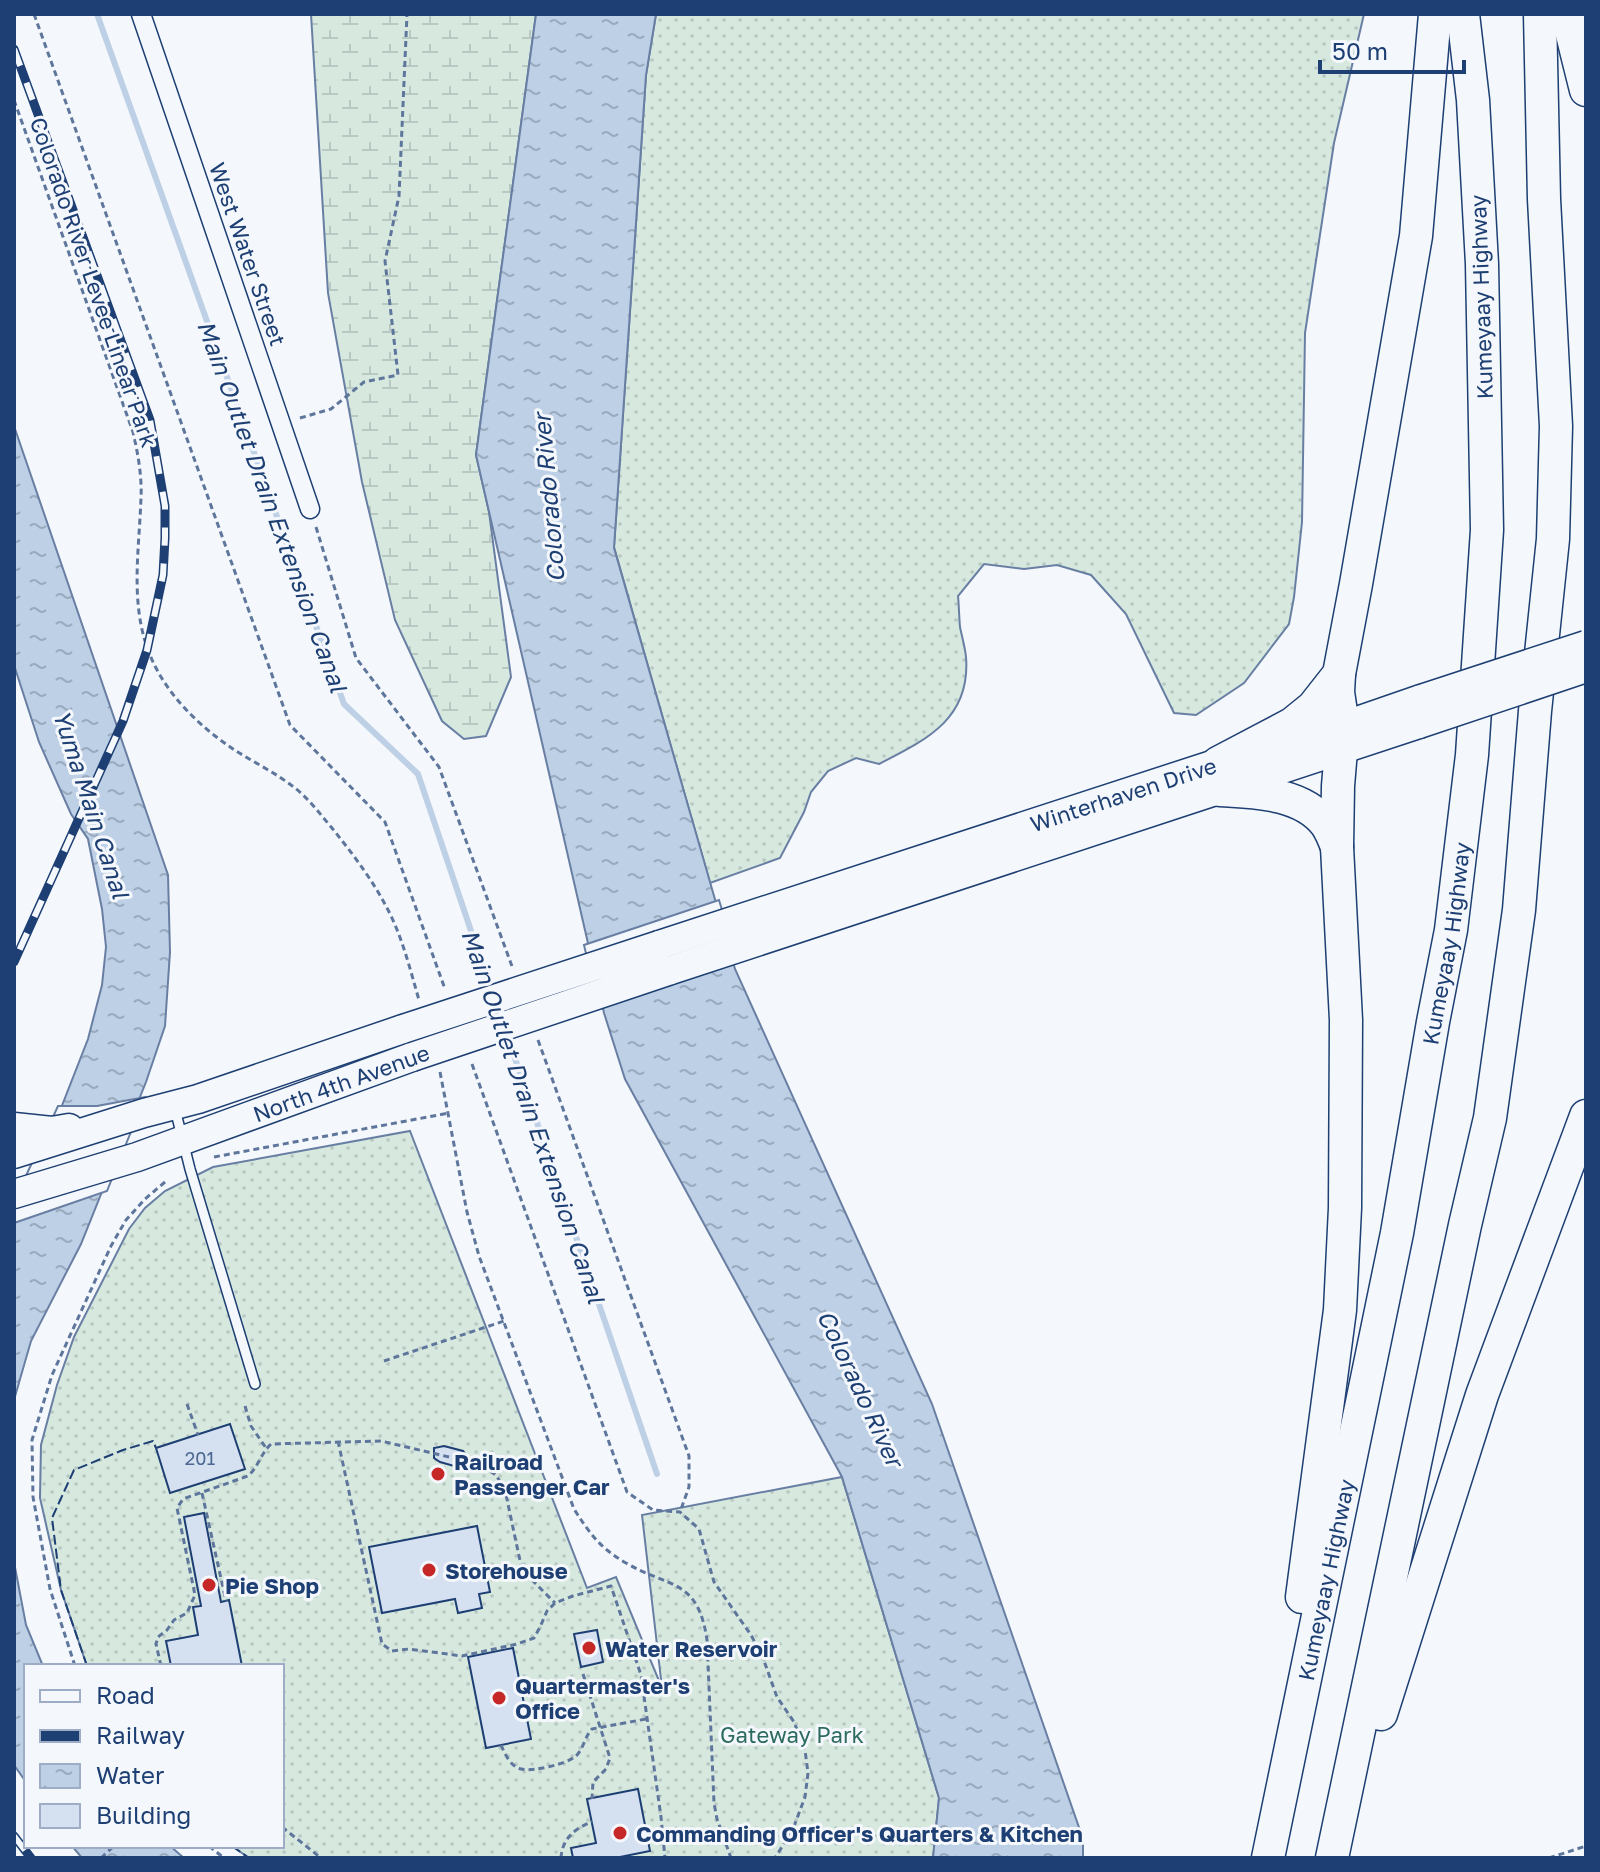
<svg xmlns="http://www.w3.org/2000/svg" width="1600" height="1872" viewBox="0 0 1600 1872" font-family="'Golos Text',sans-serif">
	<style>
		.grass { fill: url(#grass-dots); stroke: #687fa3; stroke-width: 2 }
		.wetland { fill: url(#wetland-marsh); stroke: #687fa3; stroke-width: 2 }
		.water { fill: url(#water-ripples); stroke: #687fa3; stroke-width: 2 }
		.pier { fill: #f4f7fb; stroke: #687fa3; stroke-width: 2 }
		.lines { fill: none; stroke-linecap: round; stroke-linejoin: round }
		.stream { stroke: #bed0e5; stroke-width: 6 }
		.building { fill: #d5e0f0; stroke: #1d3f73; stroke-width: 2 }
		.lane-casing { stroke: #1d3f73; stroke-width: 12 }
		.street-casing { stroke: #1d3f73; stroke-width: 21 }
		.primary-casing { stroke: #1d3f73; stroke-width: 31 }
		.highway-casing { stroke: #1d3f73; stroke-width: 35 }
		.path { stroke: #5e769c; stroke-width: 3; stroke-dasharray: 6 4; stroke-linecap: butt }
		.lane { stroke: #f4f7fb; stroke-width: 9 }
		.street { stroke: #f4f7fb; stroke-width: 18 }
		.primary { stroke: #f4f7fb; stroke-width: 28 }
		.highway { stroke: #f4f7fb; stroke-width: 32 }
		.rail-casing { stroke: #1d3f73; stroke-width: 9 }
		.rail { stroke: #f4f7fb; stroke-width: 6; stroke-dasharray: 18; stroke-linecap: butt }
		.primary-bridge-casing { stroke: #1d3f73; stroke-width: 31; stroke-linecap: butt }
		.primary-bridge { stroke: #f4f7fb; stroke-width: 28 }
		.fence { stroke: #1d3f73; stroke-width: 2; stroke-dasharray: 10 4; stroke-linecap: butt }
		.poi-dot { fill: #c62828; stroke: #f4f7fb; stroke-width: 3 }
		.labels { text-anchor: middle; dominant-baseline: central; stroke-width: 6; stroke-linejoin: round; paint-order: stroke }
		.number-label { font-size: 18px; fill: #4b6792 }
		.street-label { font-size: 22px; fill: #1d3f73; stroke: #f4f7fb }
		.poi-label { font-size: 22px; font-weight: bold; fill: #1d3f73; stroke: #f4f7fb; text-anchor: start }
		.park-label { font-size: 22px; fill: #2c6c60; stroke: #f4f7fb }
		.water-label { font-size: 24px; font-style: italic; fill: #1d3f73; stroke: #f4f7fb }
	</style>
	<defs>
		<pattern id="grass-dots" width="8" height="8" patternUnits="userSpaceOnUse" patternTransform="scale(2)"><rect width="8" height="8" fill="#d7e8df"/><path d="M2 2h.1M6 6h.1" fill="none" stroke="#b8c8c3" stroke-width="1.8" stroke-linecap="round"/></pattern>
		<pattern id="wetland-marsh" width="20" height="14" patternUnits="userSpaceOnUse" patternTransform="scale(2)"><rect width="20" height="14" fill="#d7e8df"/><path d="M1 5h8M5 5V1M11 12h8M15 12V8" fill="none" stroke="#b8c8c3"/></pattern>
		<pattern id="water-ripples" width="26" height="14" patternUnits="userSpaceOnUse" patternTransform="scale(2)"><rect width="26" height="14" fill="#bed0e5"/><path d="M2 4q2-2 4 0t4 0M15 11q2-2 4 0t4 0" fill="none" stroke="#9aaabe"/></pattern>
	</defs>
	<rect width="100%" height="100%" fill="#f4f7fb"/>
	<path class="grass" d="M 656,14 L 1364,14 L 1334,143 L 1305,333 L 1302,522 L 1294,597 L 1289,624 L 1244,683 L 1196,715 L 1174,713 L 1126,614 L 1091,575 L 1057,565 L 1024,569 L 984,564 L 958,596 C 959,606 959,616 960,627 C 962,637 965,647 966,657 C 971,719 926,740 879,764 L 856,758 L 828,771 L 811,792 L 804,812 L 780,858 L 710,883 L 614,547 L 646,75 Z
		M 410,1131 L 587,1588 L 616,1577 L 662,1688 L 642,1515 L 842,1477 L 939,1798 L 933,1858 L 249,1858 L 232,1846 L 282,1846 L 282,1666 L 87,1666 L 61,1590 L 40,1498 L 41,1445 L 57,1385 L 74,1337 L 129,1229 L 145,1208 L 165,1191 L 213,1167 Z"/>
	<path class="wetland" d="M 311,14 L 536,14 L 476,455 L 489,512 L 511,677 L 486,736 L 464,739 L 442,721 L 395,620 L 362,482 L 328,293 Z"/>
	<path class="water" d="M 536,14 L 656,14 L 646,75 L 614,548 L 735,969 L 932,1404 L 1083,1839 L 1083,1858 L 933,1858 L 939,1798 L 842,1477 L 625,1079 L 604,1013 L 476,455 Z
		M 14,426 L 168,875 L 170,952 L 165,1026 L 146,1082 L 81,1244 L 31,1341 L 14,1400 L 14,1216 L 52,1131 L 88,1039 L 102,985 L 106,947 L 102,909 L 88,839 L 71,814 L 39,742 L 14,665 Z
		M 14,1562 L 26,1625 L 43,1666 L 26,1666 L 26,1782 L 14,1765 Z
		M 72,1846 L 170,1846 L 184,1858 L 82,1858 Z"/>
	<path class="pier" d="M 719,900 L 737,959 L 598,1005 L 584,945 Z
		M 145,1097 L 107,1191 L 14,1223 L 14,1204 L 19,1191 L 58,1106 L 97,1106 Z"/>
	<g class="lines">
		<path class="stream" d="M 97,14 L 344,704 L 418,774 L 491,990
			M 507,1035 L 657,1474"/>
	</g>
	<path class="building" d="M 230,1424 L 245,1469 L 170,1493 L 156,1448 Z
		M 444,1446 L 463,1451 L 468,1457 L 467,1465 L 461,1468 L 440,1462 L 434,1458 L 434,1448 Z
		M 204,1513 L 221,1602 L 229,1600 L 242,1666 L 171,1666 L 166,1641 L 198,1635 L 193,1607 L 201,1606 L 184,1517 Z
		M 477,1526 L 490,1592 L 479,1594 L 482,1608 L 458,1613 L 455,1599 L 382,1613 L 369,1547 Z
		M 597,1630 L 603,1662 L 581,1667 L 574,1634 Z
		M 513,1648 L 531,1739 L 486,1748 L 468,1657 Z
		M 638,1789 L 650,1851 L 615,1858 L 573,1858 L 571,1848 L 596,1843 L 587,1799 Z"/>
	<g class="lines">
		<g class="lane-casing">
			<path id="lane" d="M 175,1109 L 190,1169 L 255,1384"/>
		</g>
		<g class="street-casing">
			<path id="street" d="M 141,14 L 310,509"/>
		</g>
		<g class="primary-casing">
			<g id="primary">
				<path id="s1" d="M 659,945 L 1218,763 L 1343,726 L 1421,699"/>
				<path d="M 668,971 L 1419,724"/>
				<path d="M 14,1127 L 52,1131 L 69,1128"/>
				<path d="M 14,1154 L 144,1113 L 198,1099 L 403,1029"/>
				<path d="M 14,1194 L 137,1157 L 412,1057"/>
			</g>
		</g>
		<g class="highway-casing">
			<g id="highway">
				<path d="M 1567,14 L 1586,90"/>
				<path d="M 1218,763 L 1292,724 L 1313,707 L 1339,674 L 1356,584 L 1416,236 L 1435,14"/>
				<path d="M 1220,790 C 1256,792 1302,793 1326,824 C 1331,831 1334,839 1337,847"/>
				<path d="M 1302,1597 L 1340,1310 L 1345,1208 L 1346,1020 L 1337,847 L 1338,786 L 1343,726 L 1338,692 L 1339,674"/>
				<path d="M 1381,1714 L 1482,1395 L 1586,1116"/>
				<path id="s2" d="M 1268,1858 L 1397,1233 L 1433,1022 L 1451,930 L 1472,755 L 1487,530 L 1482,264 L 1473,100 L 1463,14"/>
				<path d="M 1332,1858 L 1465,1225 L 1490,1118 L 1519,910 L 1535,711 L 1553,539 L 1556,426 L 1544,199 L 1540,14"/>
			</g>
		</g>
		<path class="path" d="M 34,14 L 290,725 L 385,822 L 445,989
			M 14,100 L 133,432 C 138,454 142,476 141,498 C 139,555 128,613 155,666 C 172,700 202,728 233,749 C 253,762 276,773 295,788 C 309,799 320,814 332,828 C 352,853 372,879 387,908 C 402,936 410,969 419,1000
			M 300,418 L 331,409 L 364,382 L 398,375 L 385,261 L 399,196 L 407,14
			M 316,527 L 356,658 L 439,767 L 513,969
			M 538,1040 L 689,1456 L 689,1487 L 680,1512
			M 472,1064 L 627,1492 L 653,1510 L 680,1512 L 699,1529 L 714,1582 L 751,1635 L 763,1658 L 777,1697 L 794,1722 L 805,1750 L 808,1773 L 805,1797 L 793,1829 L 775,1858
			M 440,1072 L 467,1212 L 479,1256 L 574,1509 C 590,1534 600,1548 626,1563 C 669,1588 698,1578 707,1640 L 714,1803 L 717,1819 L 731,1858
			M 214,1157 L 449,1113
			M 384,1361 L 504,1321
			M 187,1404 L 198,1435
			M 245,1406 L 251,1426 L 266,1448
			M 338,1441 L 382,1644 L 392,1651 L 409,1649 L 462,1656 L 517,1644 L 534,1638 L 540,1627 L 547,1611 L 555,1603 L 573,1596 L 611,1586 L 641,1675 L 661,1817 L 665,1858
			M 202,1493 L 226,1601
			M 75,1666 L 50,1589 L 33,1497 L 32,1440 L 52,1375 L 111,1246 L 126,1220 L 145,1199 L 165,1182
			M 161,1666 L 156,1644 L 158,1637 L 167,1630 L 174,1620 L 187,1613 L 195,1595 L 177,1508 L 183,1499 L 248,1476 C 259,1466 261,1453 271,1444 L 381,1441 L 479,1464 L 496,1475 L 505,1490 L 522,1570 L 555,1603
			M 583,1674 L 610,1758 L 606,1769 L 593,1782 L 592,1799
			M 501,1745 C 505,1754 510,1766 521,1769 C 532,1772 567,1764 576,1756 C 584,1748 585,1736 592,1729 L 646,1719
			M 282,1827 L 321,1858
			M 209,1846 L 224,1858
			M 101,1858 L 114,1846
			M 561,1858 C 562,1839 575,1828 592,1822
			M 1549,1858 L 1586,1846"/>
		<use href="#lane" class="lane"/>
		<use href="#street" class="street"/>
		<use href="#primary" class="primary"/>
		<use href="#highway" class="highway"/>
		<g class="rail-casing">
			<path id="rail" d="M 14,49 L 150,420 L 165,506 L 165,538 L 163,575 L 147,650 L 123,721 L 14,962
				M 14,1836 L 31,1858"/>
		</g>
		<use href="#rail" class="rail"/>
		<g class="primary-bridge-casing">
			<path id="primary-bridge" d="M 1421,699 L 1586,645
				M 1419,724 L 1586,668
				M 403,1029 L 659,945
				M 412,1057 L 668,971"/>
		</g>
		<use href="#primary-bridge" class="primary-bridge"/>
		<path class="fence" d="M 87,1666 L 61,1590 L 52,1518 L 74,1470 L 123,1450 L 153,1441 L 156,1448
			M 232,1846 L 249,1858"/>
	</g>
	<g class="poi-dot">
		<circle cx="438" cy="1474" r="8"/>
		<circle cx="429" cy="1570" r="8"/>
		<circle cx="209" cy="1585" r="8"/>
		<circle cx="589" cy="1648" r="8"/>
		<circle cx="499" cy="1698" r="8"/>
		<circle cx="620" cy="1833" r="8"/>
	</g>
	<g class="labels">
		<g class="number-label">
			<text x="200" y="1458">201</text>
		</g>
		<g class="street-label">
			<text transform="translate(248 254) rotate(71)">West Water Street</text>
			<text transform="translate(94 282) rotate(71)">Colorado River Levee Linear Park</text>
			<text transform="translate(1481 297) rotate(-92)">Kumeyaay Highway</text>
			<text stroke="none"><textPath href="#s1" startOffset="488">Winterhaven Drive</textPath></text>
			<text stroke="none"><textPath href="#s2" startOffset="932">Kumeyaay Highway</textPath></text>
			<text transform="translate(341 1083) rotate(-20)">North 4th Avenue</text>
			<text stroke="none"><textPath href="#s2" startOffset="284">Kumeyaay Highway</textPath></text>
		</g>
		<g class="poi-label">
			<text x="454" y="1461">Railroad<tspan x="454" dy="25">Passenger Car</tspan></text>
			<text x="445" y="1570">Storehouse</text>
			<text x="225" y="1585">Pie Shop</text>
			<text x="605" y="1648">Water Reservoir</text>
			<text x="515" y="1685">Quartermaster's<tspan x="515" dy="25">Office</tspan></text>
			<text x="636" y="1833">Commanding Officer's Quarters &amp; Kitchen</text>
		</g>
		<g class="park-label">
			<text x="792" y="1734">Gateway Park</text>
		</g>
		<g class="water-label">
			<text transform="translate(548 498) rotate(-95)">Colorado River</text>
			<text transform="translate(273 506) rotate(70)">Main Outlet Drain Extension Canal</text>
			<text transform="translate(92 804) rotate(72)">Yuma Main Canal</text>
			<text transform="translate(534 1116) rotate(71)">Main Outlet Drain Extension Canal</text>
			<text transform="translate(861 1388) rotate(65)">Colorado River</text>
		</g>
	</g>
	<rect width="1600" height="1872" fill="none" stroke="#1d3f73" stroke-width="32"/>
	<rect x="24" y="1664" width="260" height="184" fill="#f4f7fb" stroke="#9eadc5" stroke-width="2"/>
	<rect x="40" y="1690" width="40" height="12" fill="#f4f7fb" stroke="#9eadc5" stroke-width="2"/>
	<text x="96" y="1704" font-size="24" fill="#1d3f73">Road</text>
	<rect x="40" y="1730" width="40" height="12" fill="#1d3f73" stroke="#9eadc5" stroke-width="2"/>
	<text x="96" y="1744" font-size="24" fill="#1d3f73">Railway</text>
	<rect x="40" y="1764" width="40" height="24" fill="url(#water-ripples)" stroke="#9eadc5" stroke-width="2"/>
	<text x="96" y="1784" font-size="24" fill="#1d3f73">Water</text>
	<rect x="40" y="1804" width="40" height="24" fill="#d5e0f0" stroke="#9eadc5" stroke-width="2"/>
	<text x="96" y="1824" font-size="24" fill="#1d3f73">Building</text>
	<path d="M1320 60v12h144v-12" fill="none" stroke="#1d3f73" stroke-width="4"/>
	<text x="1332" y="60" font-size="24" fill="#1d3f73" stroke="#f4f7fb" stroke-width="6" paint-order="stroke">50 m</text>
</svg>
